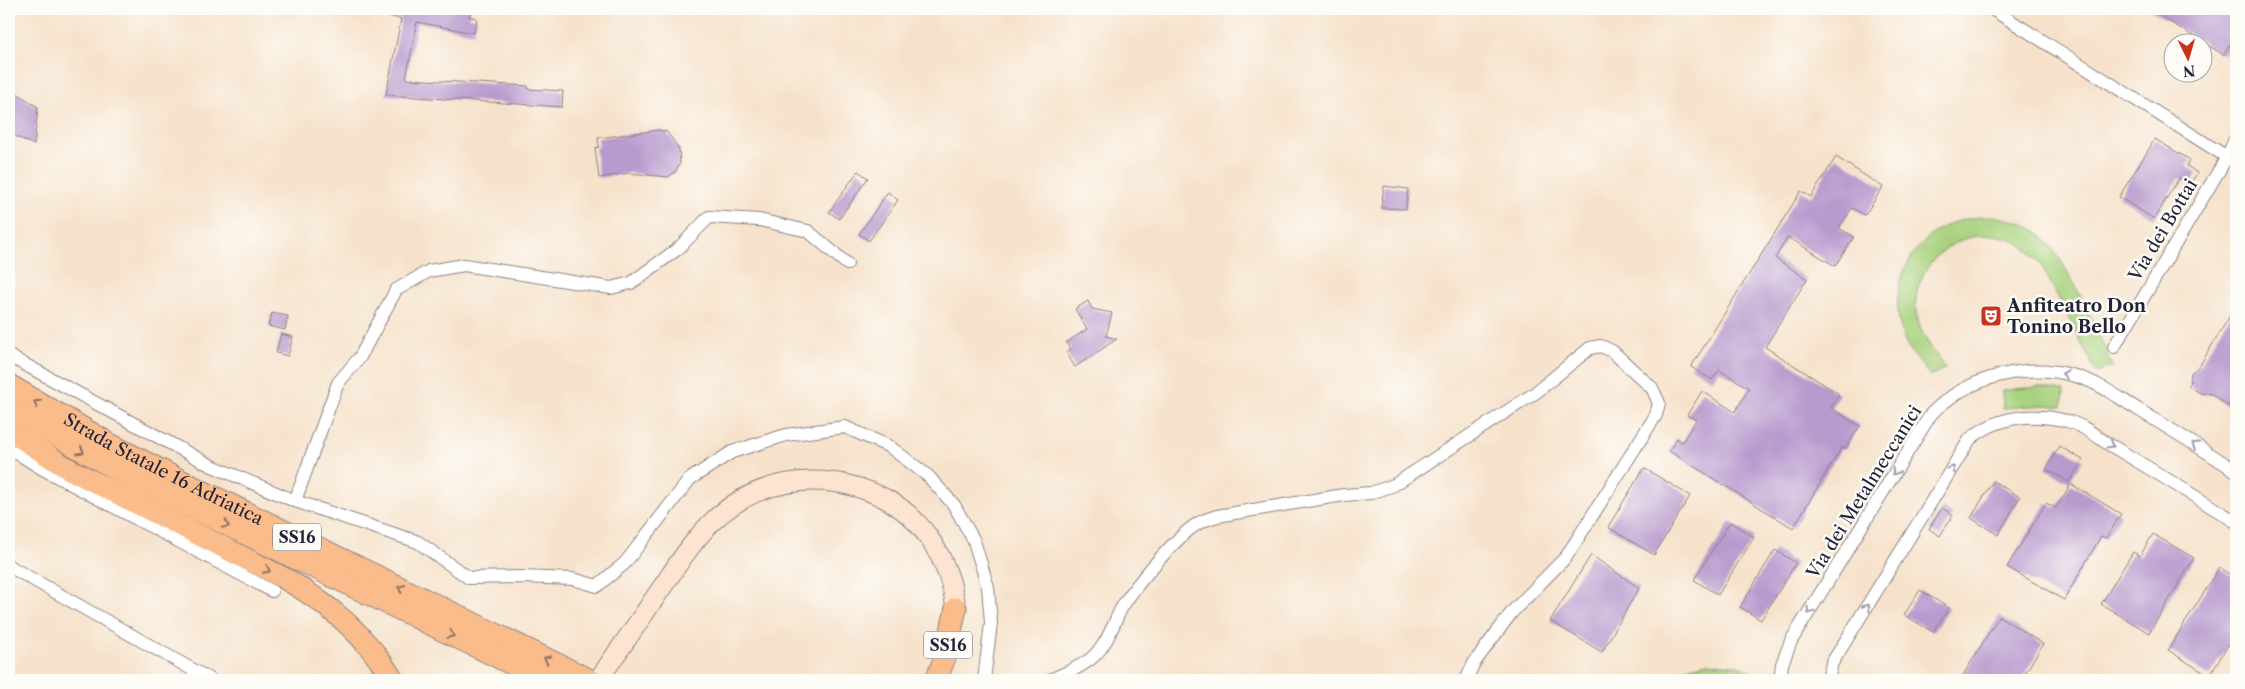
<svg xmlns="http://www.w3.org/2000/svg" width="2245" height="689" viewBox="0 0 2245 689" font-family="'Libre Caslon Text',serif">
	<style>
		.green { fill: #a8d27d; stroke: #657a5c }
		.building { fill: #b79ace }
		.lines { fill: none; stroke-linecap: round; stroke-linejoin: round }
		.minor-casing { stroke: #8c8283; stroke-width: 14 }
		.secondary-casing { stroke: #8c8283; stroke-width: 21 }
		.trunk-casing { stroke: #8c8283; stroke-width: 23 }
		.minor { stroke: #fff; stroke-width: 12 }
		.secondary { stroke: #fde4d1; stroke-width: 19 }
		.trunk { stroke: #fabc8b; stroke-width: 21 }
		.oneway { stroke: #9c9ca7 }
		.oneway2 { stroke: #8e6f63 }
		.labels { text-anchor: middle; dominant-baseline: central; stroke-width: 5; stroke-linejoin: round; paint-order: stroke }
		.shield { fill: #fdfcf7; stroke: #646373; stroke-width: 1 }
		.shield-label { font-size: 16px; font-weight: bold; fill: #22223b }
		.street-label { font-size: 18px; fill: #22223b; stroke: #fdfcf7 }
		.poi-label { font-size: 18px; font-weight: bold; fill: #22223b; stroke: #fdfcf7; text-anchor: start }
	</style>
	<rect width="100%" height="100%" fill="#fdfcf7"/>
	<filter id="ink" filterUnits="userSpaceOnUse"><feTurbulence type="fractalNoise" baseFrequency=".02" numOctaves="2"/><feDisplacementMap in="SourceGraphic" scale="10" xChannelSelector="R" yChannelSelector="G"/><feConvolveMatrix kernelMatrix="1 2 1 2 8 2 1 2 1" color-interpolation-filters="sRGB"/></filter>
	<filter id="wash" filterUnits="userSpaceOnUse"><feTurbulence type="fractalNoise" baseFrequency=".0096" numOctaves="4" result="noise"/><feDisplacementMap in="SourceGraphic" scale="20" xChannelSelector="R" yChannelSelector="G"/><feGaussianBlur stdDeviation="1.12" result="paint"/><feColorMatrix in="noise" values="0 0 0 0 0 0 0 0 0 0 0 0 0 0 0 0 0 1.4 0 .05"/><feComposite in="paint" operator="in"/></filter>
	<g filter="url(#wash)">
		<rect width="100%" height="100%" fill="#f6e2cb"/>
		<path class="green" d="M 1993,216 C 2006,219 2022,221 2033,229 C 2065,250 2096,331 2113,367 L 2096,372 L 2042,266 C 2033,256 2023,244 2010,239 C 1959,221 1904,269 1918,321 C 1922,337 1936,354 1945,368 L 1930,376 C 1921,364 1909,351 1904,338 C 1886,292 1908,238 1955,222 C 1967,218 1981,217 1993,216 Z
			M 2038,387 L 2064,391 L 2062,407 L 2046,405 L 2003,408 L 2002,390 Z
			M 1708,663 L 1736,665 L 1749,670 L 1752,680 L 1662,680 C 1677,670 1691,666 1708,663 Z"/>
		<g id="blocks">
			<path class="building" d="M 383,9 L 471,9 L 469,17 L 477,18 L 474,33 L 417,22 L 406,79 L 528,86 L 528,89 L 563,91 L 562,107 L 386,95 L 401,19 L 382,15 Z
				M 2149,9 L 2236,9 L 2236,34 L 2224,55 Z
				M 9,88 L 38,107 L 34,145 L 9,133 Z
				M 659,130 L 667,132 L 679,149 L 680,163 L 675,172 L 668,177 L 629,173 L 599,178 L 595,148 L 599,147 L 598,138 Z
				M 2155,139 L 2190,160 L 2187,166 L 2197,173 L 2190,184 L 2179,178 L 2154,219 L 2119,197 Z
				M 1836,157 L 1883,187 L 1865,215 L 1852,208 L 1839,228 L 1854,237 L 1835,266 L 1788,237 L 1775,258 L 1807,279 L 1765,347 L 1839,394 L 1831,408 L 1860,426 L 1845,449 L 1842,447 L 1793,528 L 1669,451 L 1677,438 L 1682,442 L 1696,420 L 1687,415 L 1702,391 L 1735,412 L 1749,388 L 1719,370 L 1712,380 L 1691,367 L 1801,191 L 1811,197 Z
				M 858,171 L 868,178 L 839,219 L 829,212 Z
				M 1384,186 L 1408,189 L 1406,209 L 1381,208 Z
				M 888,192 L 898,200 L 869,241 L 859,234 Z
				M 1088,301 L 1092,309 L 1112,313 L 1106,336 L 1117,339 L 1075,367 L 1066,352 L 1071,349 L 1066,343 L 1087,329 L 1075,309 Z
				M 2236,306 L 2236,406 L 2226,405 L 2212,394 L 2200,393 L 2189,386 L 2191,373 L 2200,365 Z
				M 272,313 L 288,316 L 285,330 L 268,326 Z
				M 281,334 L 293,337 L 288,356 L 276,353 Z
				M 2059,446 L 2083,460 L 2069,482 L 2046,469 Z
				M 1644,468 L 1690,496 L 1654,555 L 1608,527 Z
				M 1993,481 L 2020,497 L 1998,535 L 1971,518 Z
				M 2071,484 L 2121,514 L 2106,538 L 2101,536 L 2064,600 L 2007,567 L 2046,503 L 2056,508 Z
				M 1942,508 L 1953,515 L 1940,536 L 1929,529 Z
				M 1730,522 L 1754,537 L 1718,595 L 1694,580 Z
				M 2153,534 L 2194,558 L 2149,633 L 2101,604 L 2133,552 L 2140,556 Z
				M 1775,550 L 1796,563 L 1761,620 L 1740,607 Z
				M 1591,555 L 1639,588 L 1602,652 L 1550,621 Z
				M 2219,568 L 2236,578 L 2236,632 L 2209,676 L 2168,650 Z
				M 1920,590 L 1949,608 L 1933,632 L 1904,615 Z
				M 1999,616 L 2043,644 L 2021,680 L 1960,680 Z"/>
		</g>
	</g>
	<g filter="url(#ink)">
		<use href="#blocks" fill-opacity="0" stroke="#8c8283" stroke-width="1"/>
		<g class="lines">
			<g class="minor-casing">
				<path id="minor" d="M 1992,9 L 2227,157 L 2236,137
					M 2114,347 L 2227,157 L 2232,153
					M 9,356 L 210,465 L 295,501 L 418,542 L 469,578 L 522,577 L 573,579 L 597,586 L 625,563 L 690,479 L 732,452 L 786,435 L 845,427 L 890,447 L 928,476 L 954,505 L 974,541 L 988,587 L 991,623 L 984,680
					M 9,448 L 41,468 L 272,591
					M 295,501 L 338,383 L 360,357 L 396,290 L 429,271 L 464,265 L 611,288 L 631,283 L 679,248 L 709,217 L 759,220 L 808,231 L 847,264
					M 9,566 L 211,680
					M 1050,680 C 1064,674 1082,667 1094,656 C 1108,643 1113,624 1122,607 C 1135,586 1178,534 1199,523 C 1204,520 1211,518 1217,516 L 1344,495 L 1371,493 L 1394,485 L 1535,393 L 1590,348 L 1601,346 L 1612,351 L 1652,388 L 1659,403 L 1656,415 L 1566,557 L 1512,612 L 1474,663 L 1466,680
					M 1780,680 L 1782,664 L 1791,641 L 1931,414 C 1966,378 2026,361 2075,376 C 2098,382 2119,398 2139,410 C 2172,430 2204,450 2236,471
					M 1828,680 L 1832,663 L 1970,439 C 1998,416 2033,413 2067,421 C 2082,424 2097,437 2110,445 C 2153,470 2194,496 2236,522"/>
			</g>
			<g class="secondary-casing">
				<path id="secondary" d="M 598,680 C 617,653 636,626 654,599 C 673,572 690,543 714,520 C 761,476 828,470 884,498 C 925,519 950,563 956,608"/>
			</g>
			<g class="trunk-casing">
				<g id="trunk">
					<path id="s1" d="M 9,385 L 110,444 L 190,485 L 590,680"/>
					<path d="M 9,409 L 137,481 L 544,680"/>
					<path d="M 9,430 L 67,468 L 284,578 C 329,604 366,635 393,680"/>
					<path d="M 936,680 L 946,655 L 956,608"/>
				</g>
			</g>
			<use href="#minor" class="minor"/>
			<use href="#secondary" class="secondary"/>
			<use href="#trunk" class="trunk"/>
		</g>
		<defs><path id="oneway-chevron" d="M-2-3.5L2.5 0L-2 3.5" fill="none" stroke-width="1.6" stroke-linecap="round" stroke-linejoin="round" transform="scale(1.25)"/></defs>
		<g class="oneway">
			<use href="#oneway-chevron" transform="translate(2065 374) rotate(-172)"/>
			<use href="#oneway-chevron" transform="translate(2111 445) rotate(31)"/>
			<use href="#oneway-chevron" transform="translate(2195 445) rotate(-148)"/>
			<use href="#oneway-chevron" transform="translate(1952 469) rotate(-58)"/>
			<use href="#oneway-chevron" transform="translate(1895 472) rotate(121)"/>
			<use href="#oneway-chevron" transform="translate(1867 607) rotate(-58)"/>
			<use href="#oneway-chevron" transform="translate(1810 611) rotate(121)"/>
		</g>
		<g class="oneway2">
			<use href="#oneway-chevron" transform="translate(37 403) rotate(-149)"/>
			<use href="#oneway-chevron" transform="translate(81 451) rotate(29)"/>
			<use href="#oneway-chevron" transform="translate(226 525) rotate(26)"/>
			<use href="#oneway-chevron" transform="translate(267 570) rotate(27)"/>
			<use href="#oneway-chevron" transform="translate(401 588) rotate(-154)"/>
			<use href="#oneway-chevron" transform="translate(451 635) rotate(26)"/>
			<use href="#oneway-chevron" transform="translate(547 659) rotate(-154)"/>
		</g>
	</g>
	<defs>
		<g id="theatre-square" transform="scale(1.125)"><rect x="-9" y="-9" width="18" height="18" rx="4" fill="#c8321e" stroke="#fdfcf7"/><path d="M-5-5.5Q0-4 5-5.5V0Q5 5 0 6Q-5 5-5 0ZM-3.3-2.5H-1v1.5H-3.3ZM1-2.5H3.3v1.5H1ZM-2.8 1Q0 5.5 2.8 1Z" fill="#fff"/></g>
	</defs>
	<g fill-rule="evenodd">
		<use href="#theatre-square" x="1991" y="316"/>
	</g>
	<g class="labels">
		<g class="shield">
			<rect x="273" y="523.5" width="48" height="27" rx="4"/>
			<rect x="924" y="631.5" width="48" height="27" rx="4"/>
		</g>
		<g class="shield-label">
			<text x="297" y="537">SS16</text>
			<text x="948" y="645">SS16</text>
		</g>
		<g class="street-label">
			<text transform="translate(2163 230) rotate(-59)">Via dei Bottai</text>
			<text stroke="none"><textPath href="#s1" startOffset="176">Strada Statale 16 Adriatica</textPath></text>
			<text transform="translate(1864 492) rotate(-58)">Via dei Metalmeccanici</text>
		</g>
		<g class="poi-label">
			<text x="2007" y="306">Anfiteatro Don<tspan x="2007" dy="21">Tonino Bello</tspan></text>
		</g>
	</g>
	<rect width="2245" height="689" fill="none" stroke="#fdfcf7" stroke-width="30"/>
	<g transform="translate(2188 58) rotate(175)"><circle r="24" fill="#fdfcf7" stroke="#a5a5ac"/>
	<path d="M0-4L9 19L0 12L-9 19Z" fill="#c8321e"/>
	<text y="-8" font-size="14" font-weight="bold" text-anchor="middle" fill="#22223b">N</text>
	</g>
</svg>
